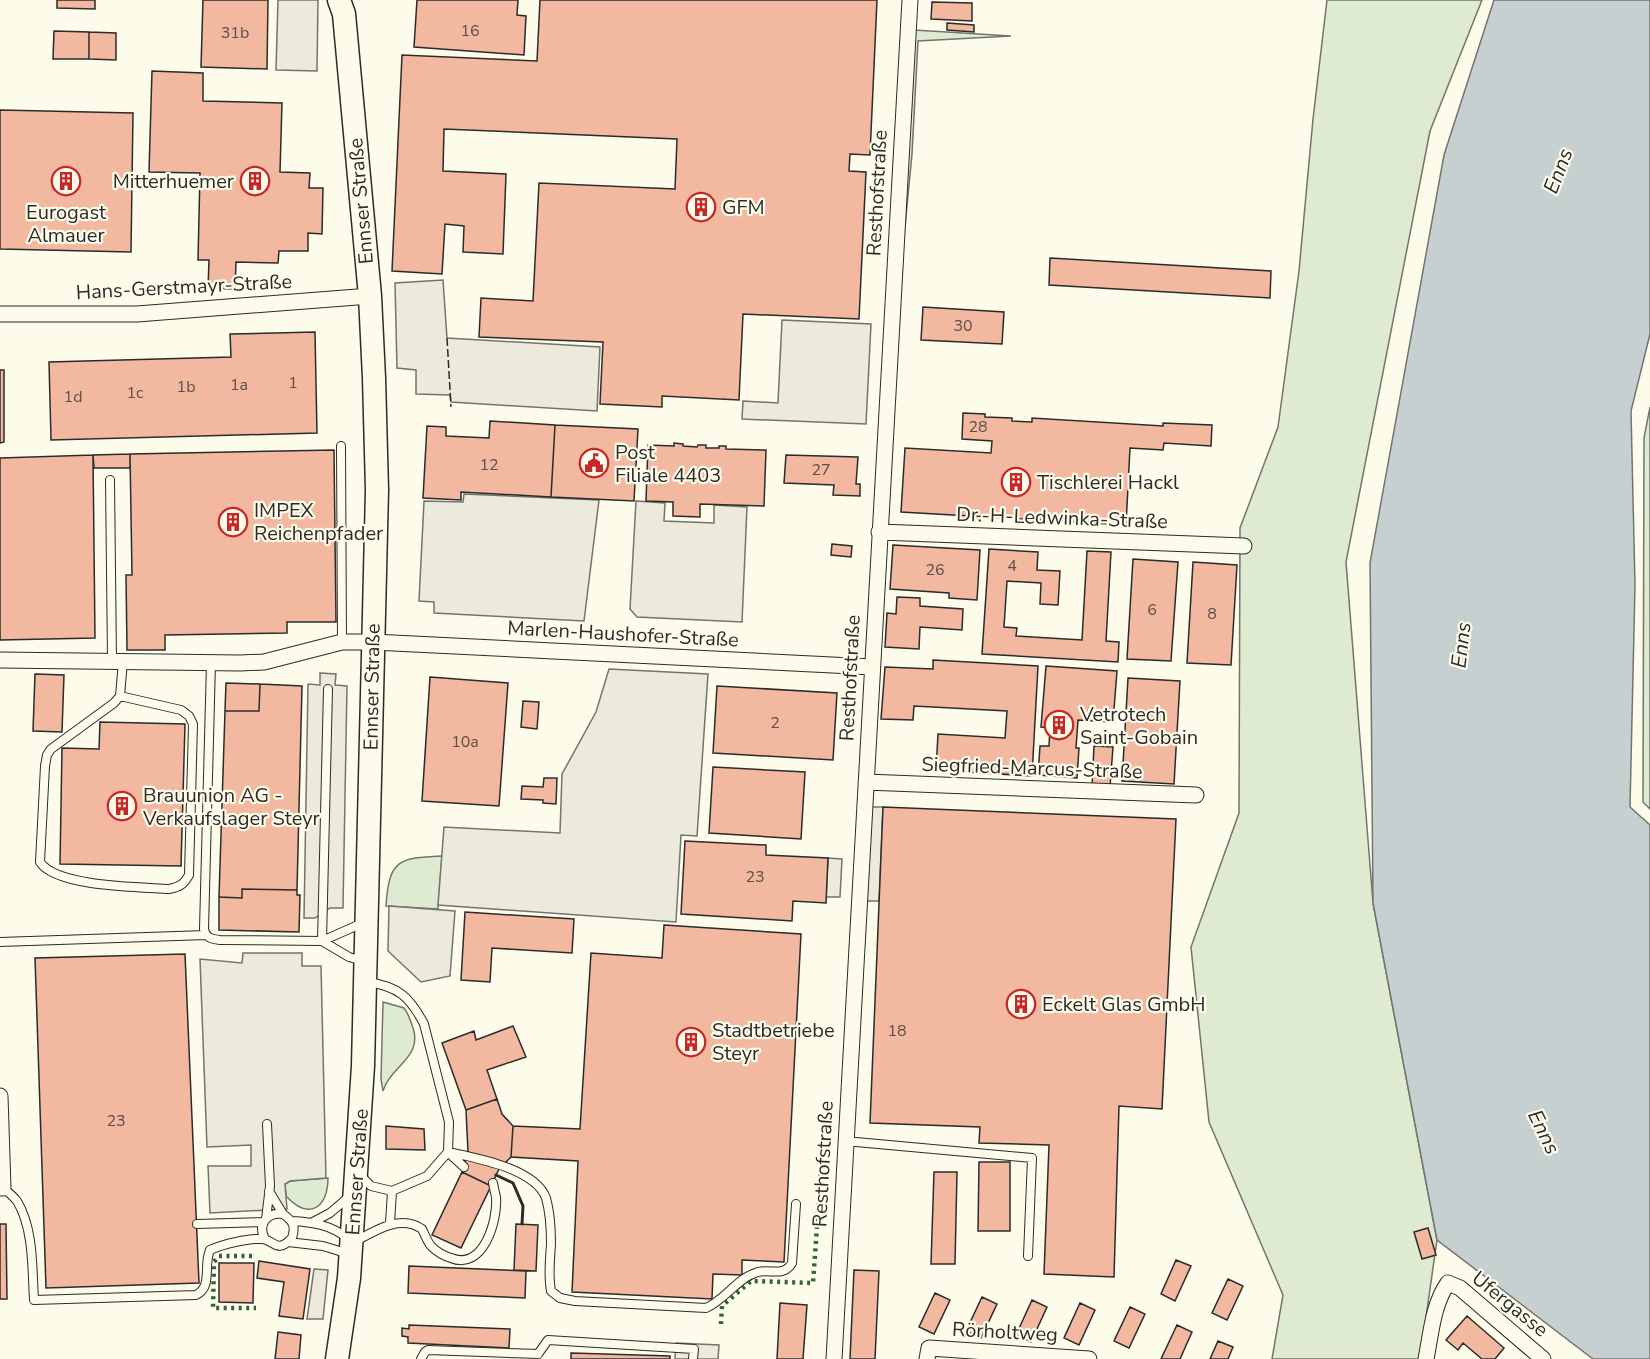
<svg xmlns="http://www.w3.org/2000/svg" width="1650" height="1359" viewBox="0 0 1650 1359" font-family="'Nunito Sans',sans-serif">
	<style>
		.green { fill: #deebd1; stroke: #74746e; stroke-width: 1.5 }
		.parking { fill: #eceadb; stroke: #74746e; stroke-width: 1.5 }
		.water { fill: #c7d0d0; stroke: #74746e; stroke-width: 1.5 }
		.building { fill: #f2b8a0; stroke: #2b2b2b; stroke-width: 1.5 }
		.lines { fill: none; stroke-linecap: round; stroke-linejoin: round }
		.lane-casing { stroke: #2b2b2b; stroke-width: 10 }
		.street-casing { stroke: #2b2b2b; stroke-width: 17 }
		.primary-casing { stroke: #2b2b2b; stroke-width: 25 }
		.lane { stroke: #fdfbea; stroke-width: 8 }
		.street { stroke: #fdfbea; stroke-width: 15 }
		.primary { stroke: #fdfbea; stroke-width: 22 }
		.hedge { stroke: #34623c; stroke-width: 4.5; stroke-dasharray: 3 4.5; stroke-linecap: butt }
		.fence { stroke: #2b2b2b; stroke-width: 1.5; stroke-dasharray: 8 3; stroke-linecap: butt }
		.wall { stroke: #2b2b2b; stroke-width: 3 }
		.labels { text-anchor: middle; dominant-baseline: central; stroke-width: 4.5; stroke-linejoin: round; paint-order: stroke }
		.number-label { font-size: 16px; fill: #5d4e48 }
		.poi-label { font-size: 20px; fill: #2b2b2b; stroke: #fdfbea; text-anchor: start }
		.street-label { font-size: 20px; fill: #2b2b2b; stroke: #fdfbea }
		.water-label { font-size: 21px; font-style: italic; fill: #2b2b2b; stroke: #fdfbea }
	</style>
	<rect width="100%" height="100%" fill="#fdfbea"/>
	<path class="green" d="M 1327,0 L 1482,0 L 1430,131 L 1346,562 L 1373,903 L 1437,1240 L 1420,1359 L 1272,1359 L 1283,1295 L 1209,1122 L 1191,947 L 1239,813 L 1240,528 L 1278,427 L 1299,271 L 1313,119 Z
		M 914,30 L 1011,36 L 918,41 L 912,154 L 903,248 Z
		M 1650,407 L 1650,809 L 1643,802 L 1644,438 Z
		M 442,856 L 438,909 L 386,906 C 389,859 399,858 442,856 Z
		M 383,1002 L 404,1008 C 408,1013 410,1019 412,1025 C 425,1057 390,1066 383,1091 L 381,1079 Z
		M 328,1178 C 328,1208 309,1221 286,1196 L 285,1184 L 290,1181 Z"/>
	<path class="parking" d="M 278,0 L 318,0 L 317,71 L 276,70 Z
		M 443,280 L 447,338 L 600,347 L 597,411 L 451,402 L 450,395 L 416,394 L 416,370 L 397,368 L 395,283 Z
		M 782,320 L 871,324 L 866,424 L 742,419 L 743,401 L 778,403 Z
		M 464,494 L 599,500 L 584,621 L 434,613 L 434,602 L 419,601 L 424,501 L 463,502 Z
		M 636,501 L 665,503 L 664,521 L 714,523 L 714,505 L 747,507 L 742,622 L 637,617 L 630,609 Z
		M 609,669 L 708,674 L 697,836 L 681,835 L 676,922 L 438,905 L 444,827 L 560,833 L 562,774 L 596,712 Z
		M 320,673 L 336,674 L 335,685 L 347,686 L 343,908 L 330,908 L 315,918 L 304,918 L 308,684 L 320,685 Z
		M 870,807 L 883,807 L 879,901 L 865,901 Z
		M 828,858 L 842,859 L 840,897 L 826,897 Z
		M 389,906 L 455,911 L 450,976 L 421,982 L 388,951 Z
		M 243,953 L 302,953 L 302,966 L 321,966 L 326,1178 L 290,1181 L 285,1184 L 287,1209 L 210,1213 L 208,1166 L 251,1166 L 251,1145 L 207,1147 L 200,959 L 242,963 Z
		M 314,1269 L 328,1270 L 323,1319 L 307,1319 Z
		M 676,1343 L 719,1345 L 718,1359 L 675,1359 Z"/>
	<path class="water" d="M 1494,0 L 1650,0 L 1650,334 L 1631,411 L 1635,585 L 1630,807 L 1650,825 L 1650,1359 L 1593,1359 L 1437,1240 L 1373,903 L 1370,563 L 1444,155 Z"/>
	<path class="building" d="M 57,0 L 95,0 L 95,9 L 57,8 Z
		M 203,0 L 268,0 L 267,69 L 201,67 Z
		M 417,0 L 518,0 L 517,15 L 526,16 L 524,55 L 414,47 Z
		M 540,0 L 877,0 L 870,155 L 850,154 L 849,171 L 866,172 L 859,319 L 743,314 L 739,400 L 662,396 L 662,407 L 600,404 L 603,342 L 479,337 L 481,298 L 533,301 L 539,183 L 675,189 L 677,139 L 444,129 L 443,171 L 506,174 L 503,254 L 463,252 L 464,226 L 445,224 L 442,274 L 392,271 L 402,55 L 537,61 Z
		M 932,2 L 972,3 L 972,21 L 931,19 Z
		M 947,23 L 974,25 L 974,32 L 947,30 Z
		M 54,31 L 89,32 L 89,59 L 53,59 Z
		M 89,32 L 116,33 L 116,60 L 89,59 Z
		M 152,71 L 203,73 L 203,101 L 282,103 L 280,172 L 310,173 L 309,188 L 323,188 L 322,234 L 308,233 L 308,251 L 279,251 L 278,263 L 236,262 L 235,289 L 208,288 L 209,260 L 198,260 L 200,173 L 149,172 Z
		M 0,110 L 133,113 L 131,252 L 0,249 Z
		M 1050,258 L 1271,271 L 1270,298 L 1049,285 Z
		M 923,307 L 1004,312 L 1002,344 L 921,340 Z
		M 315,332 L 317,433 L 51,440 L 49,362 L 231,357 L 230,334 Z
		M 0,370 L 4,370 L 4,442 L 0,443 Z
		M 963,413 L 985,414 L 985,417 L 1012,418 L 1012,421 L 1032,422 L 1032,418 L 1163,426 L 1163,423 L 1212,425 L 1211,446 L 1164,443 L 1163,450 L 1130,448 L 1126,525 L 901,512 L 905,448 L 991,453 L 992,441 L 962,439 Z
		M 490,421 L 555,425 L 551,497 L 461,492 L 461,500 L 423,498 L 427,426 L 446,427 L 446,436 L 489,438 Z
		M 555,425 L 638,429 L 634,501 L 551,497 Z
		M 674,443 L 683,444 L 683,446 L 697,447 L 698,445 L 706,445 L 706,448 L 719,448 L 719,446 L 726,446 L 726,449 L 766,450 L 764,506 L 700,504 L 700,517 L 673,516 L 673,502 L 646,501 L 648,445 L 674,446 Z
		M 334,450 L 336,622 L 287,622 L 287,633 L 165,635 L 165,650 L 127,650 L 126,575 L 132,575 L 130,454 Z
		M 130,454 L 130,468 L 94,468 L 93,455 Z
		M 93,455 L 95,638 L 0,640 L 0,458 Z
		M 786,455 L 858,457 L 856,484 L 860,484 L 860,496 L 833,495 L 834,485 L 784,483 Z
		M 832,544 L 852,546 L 851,557 L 831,555 Z
		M 893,545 L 980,550 L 977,600 L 949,598 L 949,593 L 890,589 Z
		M 989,549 L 1038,552 L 1037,570 L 1060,571 L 1058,605 L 1040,604 L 1041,583 L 1007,581 L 1004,627 L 1017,628 L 1016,636 L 1082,640 L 1087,551 L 1111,552 L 1106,641 L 1119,642 L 1118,662 L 982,654 Z
		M 1133,559 L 1178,562 L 1171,661 L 1127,659 Z
		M 1193,562 L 1237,565 L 1231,665 L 1187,663 Z
		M 897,597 L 920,598 L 920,606 L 963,609 L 962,630 L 920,627 L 919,649 L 885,647 L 887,613 L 896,614 Z
		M 933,660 L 1038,666 L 1032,776 L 936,770 L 938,734 L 1005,738 L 1007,711 L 914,706 L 913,720 L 881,719 L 885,667 L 933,669 Z
		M 1046,666 L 1117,671 L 1113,722 L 1078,720 L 1076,748 L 1079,748 L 1077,778 L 1038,775 L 1040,746 L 1049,746 L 1050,728 L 1041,727 Z
		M 35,674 L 64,675 L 62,732 L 33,731 Z
		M 430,677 L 508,683 L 499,806 L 422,801 Z
		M 1128,678 L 1180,681 L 1174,784 L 1122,781 Z
		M 226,683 L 260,684 L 259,711 L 225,711 Z
		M 260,684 L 302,686 L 297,890 L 242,889 L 242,898 L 219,897 L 225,711 L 259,711 Z
		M 717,686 L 837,693 L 833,760 L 713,753 Z
		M 523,701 L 539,702 L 537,729 L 521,727 Z
		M 100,722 L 185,724 L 181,866 L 60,864 L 62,748 L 99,749 Z
		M 1094,746 L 1113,747 L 1110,787 L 1092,786 Z
		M 713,767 L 805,772 L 801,839 L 709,833 Z
		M 544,778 L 557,778 L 556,804 L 543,803 L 543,800 L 521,799 L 522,786 L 543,787 Z
		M 883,807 L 1176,819 L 1162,1109 L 1119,1106 L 1114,1277 L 1044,1274 L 1049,1145 L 979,1143 L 980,1127 L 870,1123 Z
		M 685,841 L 766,845 L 766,855 L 828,858 L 826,903 L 793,901 L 792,921 L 681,914 Z
		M 242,889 L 297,890 L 297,895 L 300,895 L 299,932 L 219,930 L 219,897 L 242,898 Z
		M 465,912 L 574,919 L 572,953 L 492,948 L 490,982 L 461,980 Z
		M 664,925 L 801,934 L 784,1262 L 742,1260 L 742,1275 L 713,1274 L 712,1299 L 572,1292 L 578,1161 L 511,1157 L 513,1126 L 580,1129 L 591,953 L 662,958 Z
		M 185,954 L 199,1283 L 46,1288 L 35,958 Z
		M 513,1026 L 526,1057 L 487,1070 L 497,1099 L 466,1110 L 442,1043 L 474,1031 L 476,1040 Z
		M 497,1099 L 502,1114 L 513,1126 L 511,1157 L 499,1169 L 491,1186 L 462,1172 L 468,1152 L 466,1110 Z
		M 386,1126 L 424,1129 L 425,1150 L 386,1149 Z
		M 979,1162 L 1010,1162 L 1010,1231 L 978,1231 Z
		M 462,1172 L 491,1186 L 461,1248 L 432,1235 Z
		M 934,1172 L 957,1172 L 955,1264 L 931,1264 Z
		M 0,1224 L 6,1224 L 7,1299 L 0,1299 Z
		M 516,1224 L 538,1225 L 536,1271 L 514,1270 Z
		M 1428,1228 L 1436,1255 L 1422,1259 L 1414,1232 Z
		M 1176,1260 L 1191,1266 L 1175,1301 L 1161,1294 Z
		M 259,1261 L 310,1269 L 303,1319 L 279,1316 L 284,1282 L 257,1278 Z
		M 219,1263 L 254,1263 L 253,1303 L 219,1302 Z
		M 409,1266 L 526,1271 L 525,1298 L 408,1293 Z
		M 854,1270 L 879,1271 L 875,1359 L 850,1359 Z
		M 1228,1279 L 1243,1286 L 1227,1320 L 1212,1313 Z
		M 935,1293 L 950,1300 L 934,1334 L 919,1327 Z
		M 982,1297 L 997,1304 L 981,1338 L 966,1331 Z
		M 1032,1300 L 1047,1307 L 1031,1342 L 1016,1335 Z
		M 780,1303 L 807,1305 L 803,1359 L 777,1359 Z
		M 1080,1303 L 1095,1310 L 1079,1345 L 1064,1338 Z
		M 1130,1307 L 1145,1314 L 1129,1348 L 1114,1341 Z
		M 1467,1316 L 1504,1348 L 1495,1359 L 1482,1359 L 1463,1343 L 1458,1350 L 1446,1340 Z
		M 409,1325 L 510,1329 L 509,1348 L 408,1343 L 408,1337 L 402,1336 L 402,1328 L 409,1329 Z
		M 1177,1325 L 1192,1332 L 1180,1359 L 1161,1359 Z
		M 278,1332 L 301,1335 L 299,1359 L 275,1359 Z
		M 1218,1341 L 1233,1347 L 1228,1359 L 1210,1359 Z
		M 571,1353 L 670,1356 L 670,1359 L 571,1359 Z"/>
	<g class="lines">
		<g class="lane-casing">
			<path id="lane" d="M 341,446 L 342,642
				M 110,480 L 112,660
				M 211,663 L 204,929 C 206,938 211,939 220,940 L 322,941 L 365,922
				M 120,696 L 181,710 L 189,716 L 193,724 L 189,875 C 184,884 180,887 169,889 C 140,887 56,887 40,862 L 45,766 L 47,755 L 51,749 L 114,703 L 120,696 L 123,661
				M 322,941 L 328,689
				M 322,941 L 349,957 L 363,961
				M 0,942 L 206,935
				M 845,1141 L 1032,1158 L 1028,1256
				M 448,1152 C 475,1158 535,1168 546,1198 C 550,1212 551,1230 551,1244 C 550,1260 548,1275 551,1291 L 560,1298 L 575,1301 L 706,1308 C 725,1300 737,1278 758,1272 C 771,1269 784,1277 792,1263 L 796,1204
				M 449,1153 L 464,1167
				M 361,1176 L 371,1186 L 392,1191 L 427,1176 L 448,1152 L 449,1122 L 424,1024 C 410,997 398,986 367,982
				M 3,1188 C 8,1192 13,1196 17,1201 C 34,1229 32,1269 34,1300 L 196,1295 C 213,1287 203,1265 210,1250 C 223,1244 249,1238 263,1239 C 275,1241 277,1254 292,1238 C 296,1226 293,1221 283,1214 C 267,1212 257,1224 265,1239
				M 269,1191 L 283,1214
				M 266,1219 L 270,1186 L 267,1124
				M 292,1221 C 312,1222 331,1225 347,1238
				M 313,1222 L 330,1213 L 350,1196
				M 390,1223 L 392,1191
				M 197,1224 L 263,1222
				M 356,1241 C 376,1230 401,1214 422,1229 C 425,1235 427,1241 431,1246 C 436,1251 444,1256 451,1258 C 483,1271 498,1221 496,1197 C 495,1193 494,1188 493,1183
				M 288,1242 L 323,1246 L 349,1254
				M 538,1354 L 548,1340 L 694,1349 L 693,1359
				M 421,1359 L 425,1352 L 428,1350 L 538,1354"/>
		</g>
		<g class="street-casing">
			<path id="street" d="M 0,314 L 137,314 L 370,296
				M 879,532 L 1244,546
				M 0,660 L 240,663 L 264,662 L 342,642 L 373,642 L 872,667
				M 866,782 L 1196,795
				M 0,1096 L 3,1188 L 0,1188
				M 834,1359 L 910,0
				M 927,1359 L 929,1348 L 1089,1359
				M 1426,1359 C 1431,1334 1433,1304 1448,1283 L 1460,1288 L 1543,1359"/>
		</g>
		<g class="primary-casing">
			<path id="primary" d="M 337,1359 L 349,1278 L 363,1066 L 377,490 L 374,378 L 370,296 L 344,14 L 339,0"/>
		</g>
		<use href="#lane" class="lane"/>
		<use href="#street" class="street"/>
		<use href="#primary" class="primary"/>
		<path class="hedge" d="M 252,1256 L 219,1256 L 214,1262 L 213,1308 L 256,1308
			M 721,1324 L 722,1306 L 751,1281 L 813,1283 L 823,1144"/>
		<path class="fence" d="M 447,338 L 451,407"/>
		<path class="wall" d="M 496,1175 L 513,1183 L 523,1206 L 522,1224"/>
	</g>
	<defs>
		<g id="building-ring" transform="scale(1.5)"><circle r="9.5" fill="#fdfbea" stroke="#c62828" stroke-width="1.5"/><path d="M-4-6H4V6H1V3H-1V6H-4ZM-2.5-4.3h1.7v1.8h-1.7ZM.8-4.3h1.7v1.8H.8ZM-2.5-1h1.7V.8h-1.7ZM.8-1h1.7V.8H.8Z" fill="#c62828"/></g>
		<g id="civic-ring" transform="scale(1.5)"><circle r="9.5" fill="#fdfbea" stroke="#c62828" stroke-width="1.5"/><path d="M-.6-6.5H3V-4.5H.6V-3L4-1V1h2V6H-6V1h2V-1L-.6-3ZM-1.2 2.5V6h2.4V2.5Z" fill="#c62828"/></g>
	</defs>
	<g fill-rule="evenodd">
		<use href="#building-ring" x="66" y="181"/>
		<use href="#building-ring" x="255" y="181"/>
		<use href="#building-ring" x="701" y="207"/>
		<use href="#civic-ring" x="594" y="463"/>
		<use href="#building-ring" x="1016" y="482"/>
		<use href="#building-ring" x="233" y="522"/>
		<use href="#building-ring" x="1059" y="725"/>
		<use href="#building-ring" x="122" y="806"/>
		<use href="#building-ring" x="1021" y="1004"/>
		<use href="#building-ring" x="691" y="1042"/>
	</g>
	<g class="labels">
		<g class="number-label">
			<text x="470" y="31">16</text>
			<text x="235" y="33">31b</text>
			<text x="963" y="326">30</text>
			<text x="293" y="383">1</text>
			<text x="239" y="385">1a</text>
			<text x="186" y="387">1b</text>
			<text x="135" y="393">1c</text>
			<text x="73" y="397">1d</text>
			<text x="978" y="427">28</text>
			<text x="489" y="465">12</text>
			<text x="821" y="470">27</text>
			<text x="1012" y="566">4</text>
			<text x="935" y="570">26</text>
			<text x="1152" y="610">6</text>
			<text x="1212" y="614">8</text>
			<text x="775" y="723">2</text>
			<text x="465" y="742">10a</text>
			<text x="755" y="877">23</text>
			<text x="897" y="1031">18</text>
			<text x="116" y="1121">23</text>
		</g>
		<g class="poi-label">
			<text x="234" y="181" text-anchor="end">Mitterhuemer</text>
			<text x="722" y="207">GFM</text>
			<text x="66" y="212" text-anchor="middle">Eurogast<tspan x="66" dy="23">Almauer</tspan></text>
			<text x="615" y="452">Post<tspan x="615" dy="23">Filiale 4403</tspan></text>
			<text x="1037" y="482">Tischlerei Hackl</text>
			<text x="254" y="510">IMPEX<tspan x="254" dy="23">Reichenpfader</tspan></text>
			<text x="1080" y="714">Vetrotech<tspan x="1080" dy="23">Saint-Gobain</tspan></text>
			<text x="143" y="795">Brauunion AG -<tspan x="143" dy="23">Verkaufslager Steyr</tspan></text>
			<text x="1042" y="1004">Eckelt Glas GmbH</text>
			<text x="712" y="1030">Stadtbetriebe<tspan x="712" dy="23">Steyr</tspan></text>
		</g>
		<g class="street-label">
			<text transform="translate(877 193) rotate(-87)">Resthofstraße</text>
			<text transform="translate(361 201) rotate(-95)">Ennser Straße</text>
			<text transform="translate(184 287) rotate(-3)">Hans-Gerstmayr-Straße</text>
			<text transform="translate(1062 518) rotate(2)">Dr.-H-Ledwinka-Straße</text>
			<text transform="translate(623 634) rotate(3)">Marlen-Haushofer-Straße</text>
			<text transform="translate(850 678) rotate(-87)">Resthofstraße</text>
			<text transform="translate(372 687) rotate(-89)">Ennser Straße</text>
			<text transform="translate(1032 768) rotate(2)">Siegfried-Marcus-Straße</text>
			<text transform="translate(823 1164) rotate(-87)">Resthofstraße</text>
			<text transform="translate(357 1172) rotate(-86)">Ennser Straße</text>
			<text transform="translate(1510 1304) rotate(39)">Ufergasse</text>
			<text transform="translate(1005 1332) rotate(3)">Rörholtweg</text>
		</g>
		<g class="water-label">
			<text transform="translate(1558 171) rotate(-69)">Enns</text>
			<text transform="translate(1461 645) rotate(-83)">Enns</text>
			<text transform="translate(1544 1132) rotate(64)">Enns</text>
		</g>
	</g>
</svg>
